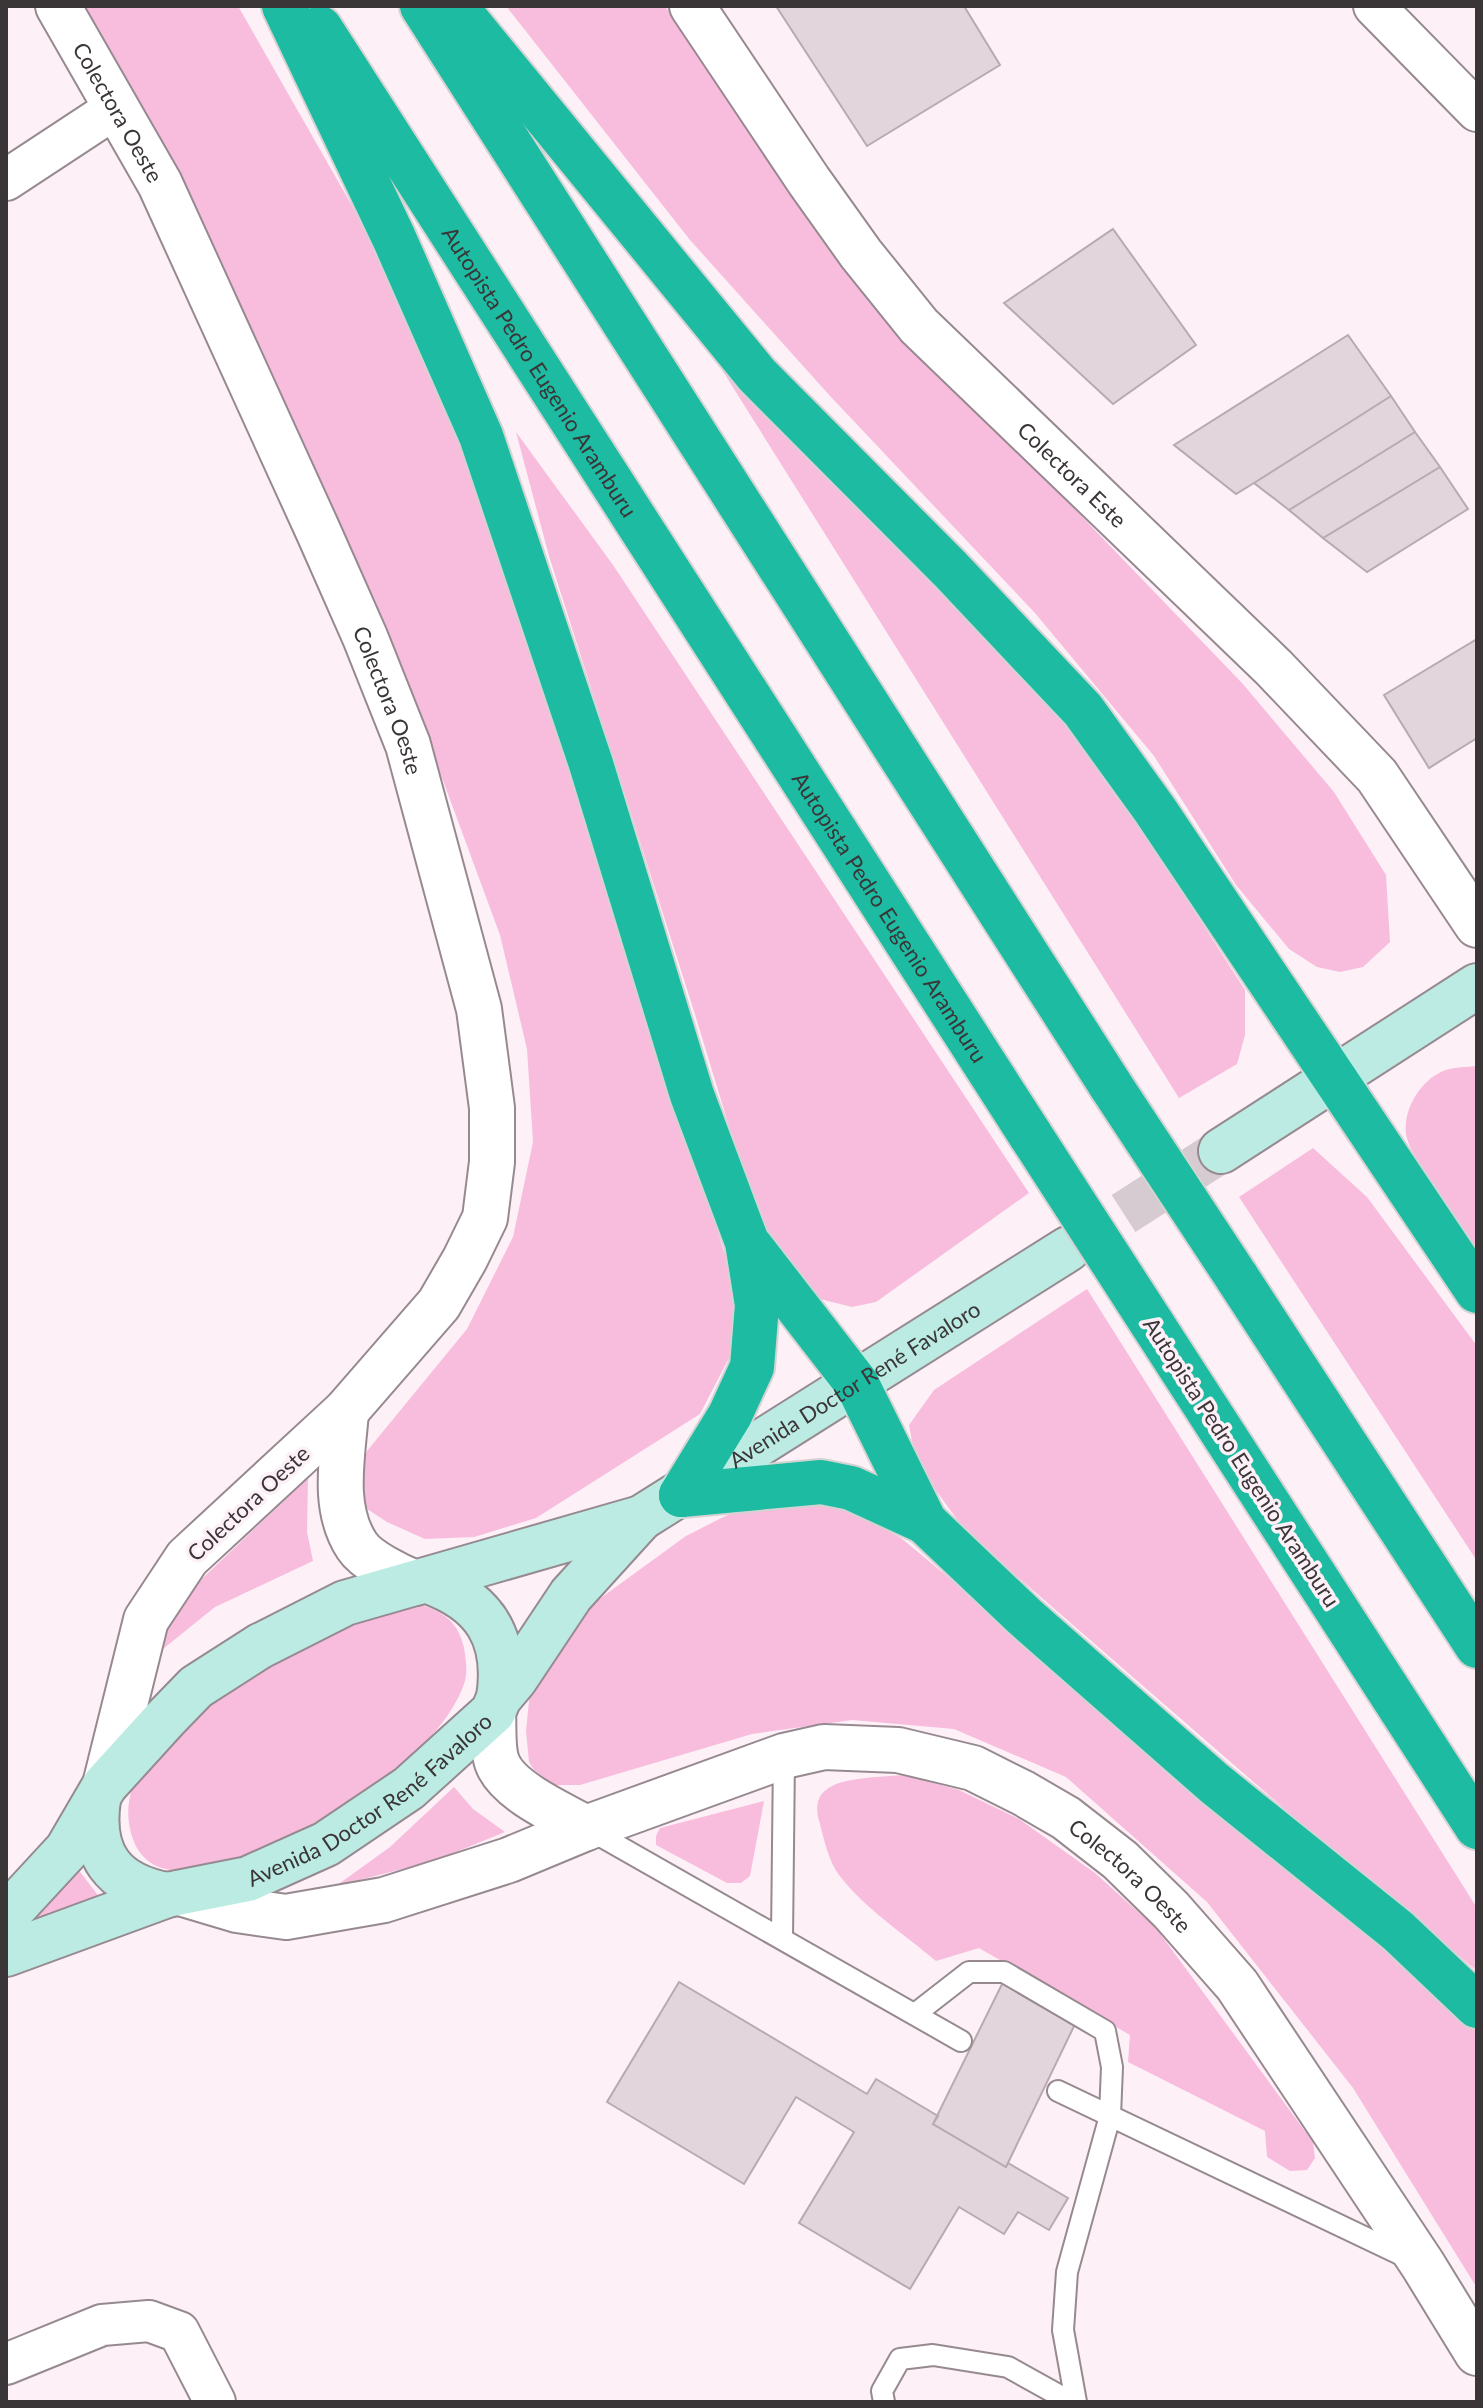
<svg xmlns="http://www.w3.org/2000/svg" width="1483" height="2408" viewBox="0 0 1483 2408" font-family="Lato,sans-serif">
	<style>
		.green { fill: #f8bddd }
		.building { fill: #e2d5db; stroke: #b7aab1; stroke-width: 2 }
		.lines { fill: none; stroke-linecap: round; stroke-linejoin: round }
		.secondary-tunnel { stroke: #d6cbd1; stroke-width: 44; stroke-dasharray: 44 22; stroke-linecap: butt }
		.service-casing { stroke: #968a90; stroke-width: 24 }
		.minor-casing { stroke: #968a90; stroke-width: 44 }
		.tertiary-casing { stroke: #968a90; stroke-width: 48 }
		.secondary-casing { stroke: #968a90; stroke-width: 48 }
		.motorway-casing { stroke: #d4d3d3; stroke-width: 48 }
		.service { stroke: #fff; stroke-width: 20 }
		.minor { stroke: #fff; stroke-width: 40 }
		.tertiary { stroke: #fff; stroke-width: 44 }
		.secondary { stroke: #bbebe3; stroke-width: 44 }
		.motorway { stroke: #1dbba1; stroke-width: 44 }
		.motorway-bridge-casing { stroke: #d4d3d3; stroke-width: 48; stroke-linecap: butt }
		.motorway-bridge { stroke: #1dbba1; stroke-width: 44 }
		.labels { text-anchor: middle; dominant-baseline: central; stroke-width: 7; stroke-linejoin: round; paint-order: stroke }
		.street-label { font-size: 22px; fill: #3a3537; stroke: #fdf0f7 }
	</style>
	<rect width="100%" height="100%" fill="#fdf0f7"/>
	<path class="green" d="M 82,6 L 238,6 L 387,267 L 458,437 L 515,611 L 619,910 L 725,1255 L 736,1315 L 731,1354 L 700,1414 L 536,1518 L 474,1537 L 425,1539 L 387,1522 L 364,1507 L 357,1481 L 367,1451 L 467,1329 L 513,1237 L 533,1142 L 527,1049 L 500,935 L 386,626 L 294,424 L 138,106 Z
		M 506,6 L 665,6 L 825,241 L 911,339 L 1242,683 L 1334,792 L 1386,875 L 1390,942 L 1363,967 L 1340,972 L 1317,967 L 1289,949 L 1236,885 L 1154,756 L 1035,613 L 831,397 L 690,240 Z
		M 680,303 L 1089,748 L 1245,990 L 1245,1035 L 1237,1064 L 1179,1098 Z
		M 516,432 L 613,565 L 1029,1193 L 876,1302 L 852,1307 L 820,1299 L 787,1268 L 756,1215 L 693,1008 L 549,556 Z
		M 1477,1066 L 1477,1251 C 1462,1228 1409,1157 1406,1134 C 1403,1108 1422,1078 1446,1070 C 1455,1067 1467,1067 1477,1066 Z
		M 1313,1148 L 1367,1197 L 1477,1346 L 1477,1561 L 1239,1197 Z
		M 1087,1289 L 1477,1908 L 1477,1971 L 1303,1825 L 967,1533 L 916,1463 L 909,1425 L 934,1390 Z
		M 308,1478 L 307,1532 L 313,1561 L 215,1607 L 158,1653 L 168,1619 L 187,1593 Z
		M 778,1496 L 844,1506 L 901,1538 L 1324,1889 L 1477,2031 L 1477,2288 L 1353,2088 L 1207,1902 L 1066,1777 L 954,1729 L 852,1720 L 752,1734 L 580,1785 L 553,1785 L 534,1770 L 529,1762 L 526,1731 L 530,1691 L 580,1613 L 686,1536 L 753,1502 Z
		M 409,1602 C 437,1608 458,1618 464,1648 C 466,1660 468,1673 464,1684 C 443,1744 364,1797 310,1825 C 268,1846 152,1912 131,1833 C 125,1811 129,1789 141,1769 C 149,1756 164,1745 175,1734 C 187,1722 199,1706 213,1696 C 232,1682 255,1670 275,1658 C 288,1649 302,1639 317,1633 C 346,1620 378,1612 409,1602 Z
		M 903,1775 L 959,1790 L 1019,1819 L 1095,1873 L 1156,1928 L 1313,2142 L 1315,2158 L 1307,2170 L 1290,2171 L 1267,2157 L 1265,2131 L 1128,2062 L 1130,2035 L 979,1948 L 936,1961 C 904,1934 864,1908 839,1875 C 829,1862 824,1840 820,1824 C 816,1812 815,1798 826,1790 C 840,1777 884,1777 903,1775 Z
		M 454,1787 L 473,1809 L 505,1832 L 434,1861 L 336,1886 L 390,1847 Z
		M 764,1801 L 750,1876 L 741,1883 L 727,1883 L 656,1845 L 656,1836 L 660,1828 Z
		M 71,1860 L 100,1898 L 9,1934 Z"/>
	<path class="building" d="M 776,6 L 964,6 L 1000,65 L 867,146 Z
		M 1113,229 L 1196,345 L 1113,404 L 1004,303 Z
		M 1348,335 L 1391,396 L 1254,483 L 1236,494 L 1174,445 Z
		M 1391,396 L 1415,432 L 1289,510 L 1254,483 Z
		M 1415,432 L 1440,467 L 1323,538 L 1289,510 Z
		M 1440,467 L 1468,509 L 1367,572 L 1323,538 Z
		M 1477,639 L 1477,738 L 1429,768 L 1384,695 Z
		M 679,1982 L 867,2094 L 876,2079 L 938,2116 L 933,2124 L 1006,2167 L 1008,2163 L 1068,2198 L 1049,2230 L 1018,2212 L 1004,2234 L 959,2207 L 910,2289 L 799,2223 L 854,2132 L 796,2097 L 744,2184 L 607,2102 Z
		M 1003,1982 L 1077,2020 L 1006,2167 L 933,2124 Z"/>
	<g class="lines">
		<path class="secondary-tunnel" d="M 1068,1249 L 1221,1151"/>
		<g class="service-casing">
			<path id="service" d="M 590,1830 L 961,2041
				M 782,1938 L 784,1756
				M 915,2014 L 969,1972 L 1004,1972 L 1105,2031 L 1112,2067 L 1110,2116 L 1067,2272 L 1063,2330 L 1076,2402
				M 1058,2091 L 1408,2258
				M 884,2402 L 882,2391 L 900,2359 L 933,2355 L 1008,2367 L 1071,2402"/>
		</g>
		<g class="minor-casing">
			<path id="minor" d="M 1374,6 L 1477,111
				M 6,180 L 117,107
				M 6,2364 L 102,2325 L 149,2321 L 179,2332 L 215,2402"/>
		</g>
		<g class="tertiary-casing">
			<g id="tertiary">
				<path id="s1" d="M 58,6 L 160,184 L 319,533 L 365,637 L 408,745 L 479,1009 L 492,1108 L 492,1162 L 485,1218 L 465,1259 L 439,1304 L 346,1411 L 187,1558 L 146,1620 L 105,1785"/>
				<path id="s2" d="M 692,6 L 809,181 L 861,254 L 919,326 L 1274,668 L 1377,776 L 1477,925"/>
				<path d="M 346,1411 C 343,1455 331,1507 357,1546 C 367,1561 398,1576 415,1583"/>
				<path d="M 493,1712 C 494,1727 492,1748 497,1762 C 507,1791 561,1814 586,1828"/>
				<path id="s3" d="M 180,1893 L 237,1910 L 286,1917 L 384,1900 L 509,1860 L 586,1828 L 784,1756 L 824,1747 L 898,1750 L 973,1768 L 1023,1793 L 1066,1818 L 1120,1860 L 1171,1910 L 1237,1985 L 1423,2265 L 1477,2353"/>
			</g>
		</g>
		<g class="secondary-casing">
			<g id="secondary">
				<path d="M 1221,1151 L 1477,986"/>
				<path d="M 428,1581 C 485,1601 508,1638 499,1698"/>
				<path d="M 98,1799 C 90,1854 112,1885 167,1895"/>
				<path id="s4" d="M 6,1916 L 67,1850 L 105,1785 L 165,1719 L 196,1687 L 260,1646 L 345,1603 L 641,1518 L 1068,1249"/>
				<path id="s5" d="M 6,1954 L 167,1895 L 248,1879 L 326,1844 L 409,1788 L 493,1712 L 499,1698 L 515,1679 L 571,1595 L 641,1518"/>
			</g>
		</g>
		<g class="motorway-casing">
			<g id="motorway">
				<path d="M 284,6 L 394,238 L 481,436 L 591,764 L 692,1095 L 747,1242 L 757,1305 L 752,1367 L 730,1415 L 681,1495"/>
				<path d="M 422,6 L 1111,1086"/>
				<path d="M 455,6 L 757,375 L 950,569 L 1083,710 L 1155,810 L 1477,1291"/>
				<path id="s6" d="M 320,28 L 1031,1136"/>
				<path d="M 751,1247 L 857,1384 L 925,1522 L 1025,1617 L 1214,1783 L 1398,1931 L 1477,2006"/>
				<path d="M 1236,1276 L 1477,1646"/>
				<path d="M 1151,1322 L 1477,1827"/>
				<path d="M 681,1495 L 821,1482 L 851,1488 L 925,1522"/>
			</g>
		</g>
		<use href="#service" class="service"/>
		<use href="#minor" class="minor"/>
		<use href="#tertiary" class="tertiary"/>
		<use href="#secondary" class="secondary"/>
		<use href="#motorway" class="motorway"/>
		<g class="motorway-bridge-casing">
			<path id="motorway-bridge" d="M 1111,1086 L 1236,1276
				M 1031,1136 L 1151,1322"/>
		</g>
		<use href="#motorway-bridge" class="motorway-bridge"/>
	</g>
	<g class="labels">
		<g class="street-label">
			<text stroke="none"><textPath href="#s1" startOffset="122">Colectora Oeste</textPath></text>
			<text stroke="none"><textPath href="#s6" startOffset="408">Autopista Pedro Eugenio Aramburu</textPath></text>
			<text stroke="none"><textPath href="#s2" startOffset="606">Colectora Este</textPath></text>
			<text stroke="none"><textPath href="#s1" startOffset="770">Colectora Oeste</textPath></text>
			<text stroke="none"><textPath href="#s6" startOffset="1056">Autopista Pedro Eugenio Aramburu</textPath></text>
			<text stroke="none"><textPath href="#s4" startOffset="1030">Avenida Doctor René Favaloro</textPath></text>
			<text transform="translate(1242 1462) rotate(57)">Autopista Pedro Eugenio Aramburu</text>
			<text transform="translate(248 1503) rotate(-43)">Colectora Oeste</text>
			<text stroke="none"><textPath href="#s5" startOffset="400">Avenida Doctor René Favaloro</textPath></text>
			<text stroke="none"><textPath href="#s3" startOffset="1018">Colectora Oeste</textPath></text>
		</g>
	</g>
	<rect width="1483" height="2408" fill="none" stroke="#3a3537" stroke-width="16"/>
</svg>
